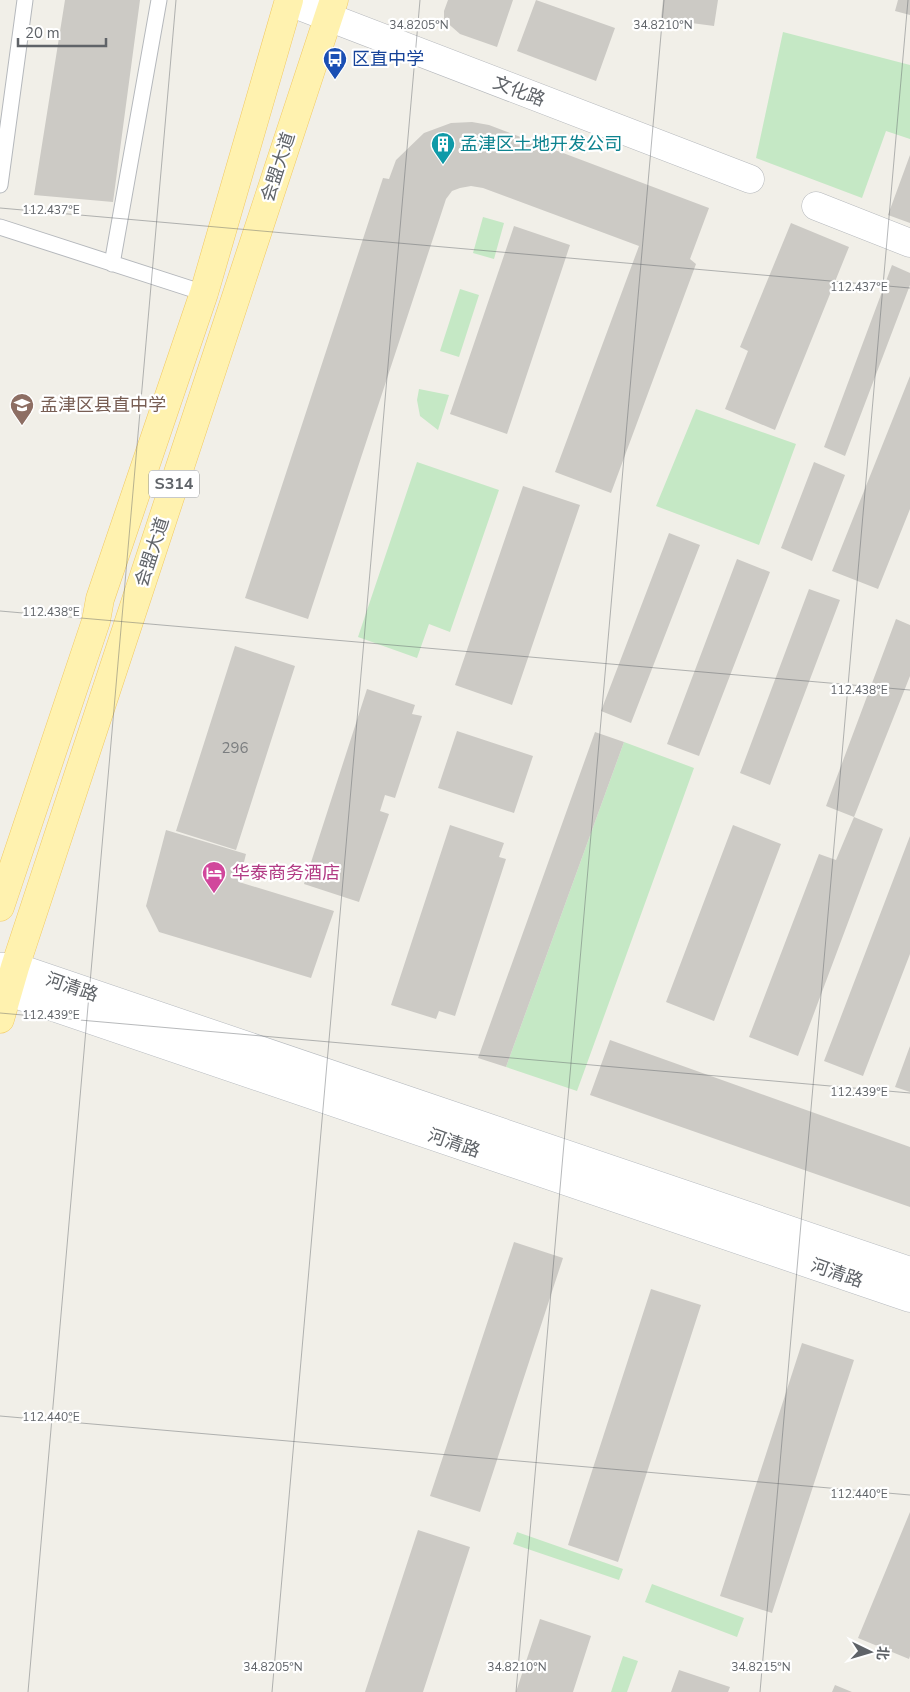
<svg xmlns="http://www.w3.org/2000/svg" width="910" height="1692" viewBox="0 0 910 1692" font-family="'Nunito Sans','Noto Sans SC',sans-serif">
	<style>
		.green { fill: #c5e8c5 }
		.building { fill: #cccac5 }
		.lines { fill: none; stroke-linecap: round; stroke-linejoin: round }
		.lane-casing { stroke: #b5b8bc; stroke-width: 17 }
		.street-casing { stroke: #b5b8bc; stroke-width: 29 }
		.secondary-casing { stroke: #b6babf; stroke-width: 29 }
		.primary-casing { stroke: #f2c960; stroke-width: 29 }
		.lane { stroke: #fff; stroke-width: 15 }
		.street { stroke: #fff; stroke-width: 28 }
		.secondary { stroke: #fff; stroke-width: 28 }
		.primary { stroke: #fff2af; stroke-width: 28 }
		.ticks { fill: none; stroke: #5f6368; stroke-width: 1; stroke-opacity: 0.45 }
		.labels { text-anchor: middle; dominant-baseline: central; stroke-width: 4.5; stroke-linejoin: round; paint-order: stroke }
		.number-label { font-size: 15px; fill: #7a7d7f }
		.shield { fill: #fff; stroke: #8f9295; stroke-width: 1 }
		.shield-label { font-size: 16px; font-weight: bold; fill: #5f6368 }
		.transit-label { font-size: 18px; fill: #164399; stroke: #fff; text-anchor: start }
		.street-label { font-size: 18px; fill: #5f6368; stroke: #fff }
		.culture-label { font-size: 18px; fill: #0d838f; stroke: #fff; text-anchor: start }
		.education-label { font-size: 18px; fill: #785e54; stroke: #fff; text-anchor: start }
		.hotel-label { font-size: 18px; fill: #b23c85; stroke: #fff; text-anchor: start }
		.ticks-label { font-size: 12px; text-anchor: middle; fill: #5f6368; stroke: #fff; stroke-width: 4.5; stroke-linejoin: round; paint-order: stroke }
	</style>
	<rect width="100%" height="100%" fill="#f1efe8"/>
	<path class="green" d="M 783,32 L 910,65 L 910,139 L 886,131 L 862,198 L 756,158 Z
		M 483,217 L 504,223 L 494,259 L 473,253 Z
		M 460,289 L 479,295 L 459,357 L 440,351 Z
		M 419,389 L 449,395 L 438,430 L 420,416 L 417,400 Z
		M 696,409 L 796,444 L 759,545 L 656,506 Z
		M 417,462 L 499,490 L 450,632 L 429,624 L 417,658 L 358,637 Z
		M 624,742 L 694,768 L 577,1091 L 506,1067 Z
		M 517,1532 L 623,1569 L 619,1580 L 513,1544 Z
		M 652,1584 L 744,1618 L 737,1637 L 645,1602 Z
		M 623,1656 L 638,1661 L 627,1692 L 611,1692 Z"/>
	<path class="building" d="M 65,0 L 140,0 L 113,202 L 34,195 Z
		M 448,0 L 513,0 L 497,47 L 460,34 L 444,20 L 444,11 Z
		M 536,0 L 615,28 L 596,81 L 517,51 Z
		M 663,0 L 718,0 L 714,26 L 661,19 Z
		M 898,0 L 910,0 L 910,15 L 895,11 Z
		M 472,122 L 489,125 L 709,208 L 690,259 L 696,264 L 611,493 L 555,472 L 639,246 L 483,188 L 471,186 L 460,188 L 452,191 L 446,199 L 308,619 L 245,598 L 383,178 L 389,179 L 396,160 L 424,133 L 451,123 Z
		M 910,155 L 910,223 L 888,215 Z
		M 791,223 L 849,247 L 775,430 L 725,409 L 748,351 L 740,347 Z
		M 514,226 L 570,245 L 507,434 L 450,414 Z
		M 892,265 L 910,273 L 910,285 L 845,456 L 824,447 Z
		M 910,376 L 910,509 L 878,589 L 832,571 Z
		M 814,462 L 845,475 L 812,561 L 781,548 Z
		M 523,486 L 580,505 L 512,705 L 455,685 Z
		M 669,533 L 700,545 L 631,723 L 601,711 Z
		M 737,559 L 770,572 L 699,756 L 667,744 Z
		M 809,589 L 840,600 L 770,785 L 740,773 Z
		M 896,619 L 910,625 L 910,676 L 854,817 L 826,806 Z
		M 235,646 L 295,666 L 236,850 L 176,831 Z
		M 367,689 L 415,705 L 412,714 L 422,716 L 395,798 L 385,795 L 380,811 L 389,814 L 359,902 L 304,884 Z
		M 457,731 L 533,756 L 514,813 L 438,788 Z
		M 595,732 L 624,742 L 506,1067 L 478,1058 Z
		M 854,817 L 883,829 L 798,1056 L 749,1037 L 819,854 L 836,860 Z
		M 450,825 L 504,843 L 499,857 L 506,859 L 455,1016 L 439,1011 L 436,1019 L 391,1005 Z
		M 733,825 L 781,844 L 714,1021 L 666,1002 Z
		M 166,830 L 246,854 L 239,882 L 334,911 L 311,978 L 159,932 L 146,906 Z
		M 910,836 L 910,954 L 863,1076 L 824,1061 Z
		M 610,1040 L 910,1147 L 910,1207 L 590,1095 Z
		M 910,1046 L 910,1092 L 895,1087 Z
		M 514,1242 L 563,1258 L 480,1512 L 430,1496 Z
		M 651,1289 L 701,1305 L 618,1562 L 568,1545 Z
		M 802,1343 L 854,1360 L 772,1613 L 720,1596 Z
		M 910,1512 L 910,1656 L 909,1659 L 858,1638 Z
		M 418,1530 L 470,1547 L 423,1692 L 365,1692 Z
		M 540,1619 L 591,1636 L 573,1692 L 516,1692 Z
		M 679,1670 L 730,1687 L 728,1692 L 671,1692 Z
		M 835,1685 L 852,1692 L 832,1692 Z"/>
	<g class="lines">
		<g class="lane-casing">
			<path id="lane" d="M 0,185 L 25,0
				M 0,227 L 204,293
				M 112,264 L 159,0"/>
		</g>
		<g class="street-casing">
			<path id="street" d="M 289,2 L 750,179
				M 816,206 L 910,243"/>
		</g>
		<g class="secondary-casing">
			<path id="secondary" d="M 0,967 L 15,967 L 910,1271
				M 0,984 L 9,992 L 910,1298"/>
		</g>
		<g class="primary-casing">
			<path id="primary" d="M 0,907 L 96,621 L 100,599 L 204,293 L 289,0
				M 0,1019 L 15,967 L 334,0"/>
		</g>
		<use href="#lane" class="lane"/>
		<use href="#street" class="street"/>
		<use href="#secondary" class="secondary"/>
		<use href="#primary" class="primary"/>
	</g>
	<path class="ticks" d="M 0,208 L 910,288M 0,611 L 910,690M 0,1013 L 910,1093M 0,1416 L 910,1495M 28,1692 L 176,0M 272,1692 L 420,0M 516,1692 L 664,0M 760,1692 L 908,0"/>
	<defs>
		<g id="bus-pin" transform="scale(1.25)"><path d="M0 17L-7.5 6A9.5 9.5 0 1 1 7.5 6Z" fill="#1a4fb4" stroke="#fff"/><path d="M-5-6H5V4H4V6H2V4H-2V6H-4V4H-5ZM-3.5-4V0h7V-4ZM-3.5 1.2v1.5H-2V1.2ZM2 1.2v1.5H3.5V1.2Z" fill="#fff"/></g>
		<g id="building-pin" transform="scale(1.25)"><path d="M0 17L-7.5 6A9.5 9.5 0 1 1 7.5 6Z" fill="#0f9aa8" stroke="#fff"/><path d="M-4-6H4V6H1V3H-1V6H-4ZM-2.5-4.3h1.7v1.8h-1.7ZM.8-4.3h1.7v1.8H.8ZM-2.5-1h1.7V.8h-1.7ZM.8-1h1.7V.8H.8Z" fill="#fff"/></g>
		<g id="school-pin" transform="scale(1.25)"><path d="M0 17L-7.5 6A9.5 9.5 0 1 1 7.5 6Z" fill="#8d6e63" stroke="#fff"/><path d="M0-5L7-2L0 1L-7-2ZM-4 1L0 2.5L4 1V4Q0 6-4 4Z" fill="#fff"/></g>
		<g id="hotel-pin" transform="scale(1.25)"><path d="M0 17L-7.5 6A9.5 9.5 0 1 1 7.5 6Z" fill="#d1479c" stroke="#fff"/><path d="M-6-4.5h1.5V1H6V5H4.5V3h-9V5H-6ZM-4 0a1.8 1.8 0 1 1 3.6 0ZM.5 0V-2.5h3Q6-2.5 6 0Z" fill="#fff"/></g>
	</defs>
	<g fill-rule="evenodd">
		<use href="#bus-pin" x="335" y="59"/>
		<use href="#building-pin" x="443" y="144"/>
		<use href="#school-pin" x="22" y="405"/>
		<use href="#hotel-pin" x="214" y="873"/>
	</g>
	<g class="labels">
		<g class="number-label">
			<text x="235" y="748">296</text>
		</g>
		<rect class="shield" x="149" y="470.5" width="50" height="27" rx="4"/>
		<g class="shield-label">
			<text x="174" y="484">S314</text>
		</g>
		<g class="transit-label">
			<text x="352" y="59">区直中学</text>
		</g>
		<g class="street-label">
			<text transform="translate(519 91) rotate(21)">文化路</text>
			<text transform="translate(278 167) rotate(-72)">会盟大道</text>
			<text transform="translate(152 552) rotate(-72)">会盟大道</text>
			<text transform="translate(72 987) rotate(19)">河清路</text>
			<text transform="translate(454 1143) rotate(19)">河清路</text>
			<text transform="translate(837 1273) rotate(19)">河清路</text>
		</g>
		<g class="culture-label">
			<text x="460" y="144">孟津区土地开发公司</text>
		</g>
		<g class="education-label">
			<text x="40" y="405">孟津区县直中学</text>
		</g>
		<g class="hotel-label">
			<text x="232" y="873">华泰商务酒店</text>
		</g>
	</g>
	<g class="ticks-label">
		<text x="419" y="29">34.8205°N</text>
		<text x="663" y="29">34.8210°N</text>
		<text x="51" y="214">112.437°E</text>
		<text x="859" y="291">112.437°E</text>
		<text x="51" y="616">112.438°E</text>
		<text x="859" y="694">112.438°E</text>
		<text x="51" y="1019">112.439°E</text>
		<text x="859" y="1096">112.439°E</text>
		<text x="51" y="1421">112.440°E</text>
		<text x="859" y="1498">112.440°E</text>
		<text x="273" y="1671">34.8205°N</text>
		<text x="517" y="1671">34.8210°N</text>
		<text x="761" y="1671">34.8215°N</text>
	</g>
	<g transform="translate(870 1652) rotate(95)" stroke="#ffffff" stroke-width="4" paint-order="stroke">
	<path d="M0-4L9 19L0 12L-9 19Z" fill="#5f6368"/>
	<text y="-8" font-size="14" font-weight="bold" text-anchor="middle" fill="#5f6368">北</text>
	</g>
	<path d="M18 38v8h88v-8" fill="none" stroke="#5f6368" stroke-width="2.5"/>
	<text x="25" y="38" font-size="15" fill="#5f6368" stroke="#ffffff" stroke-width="4" paint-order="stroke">20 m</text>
</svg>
